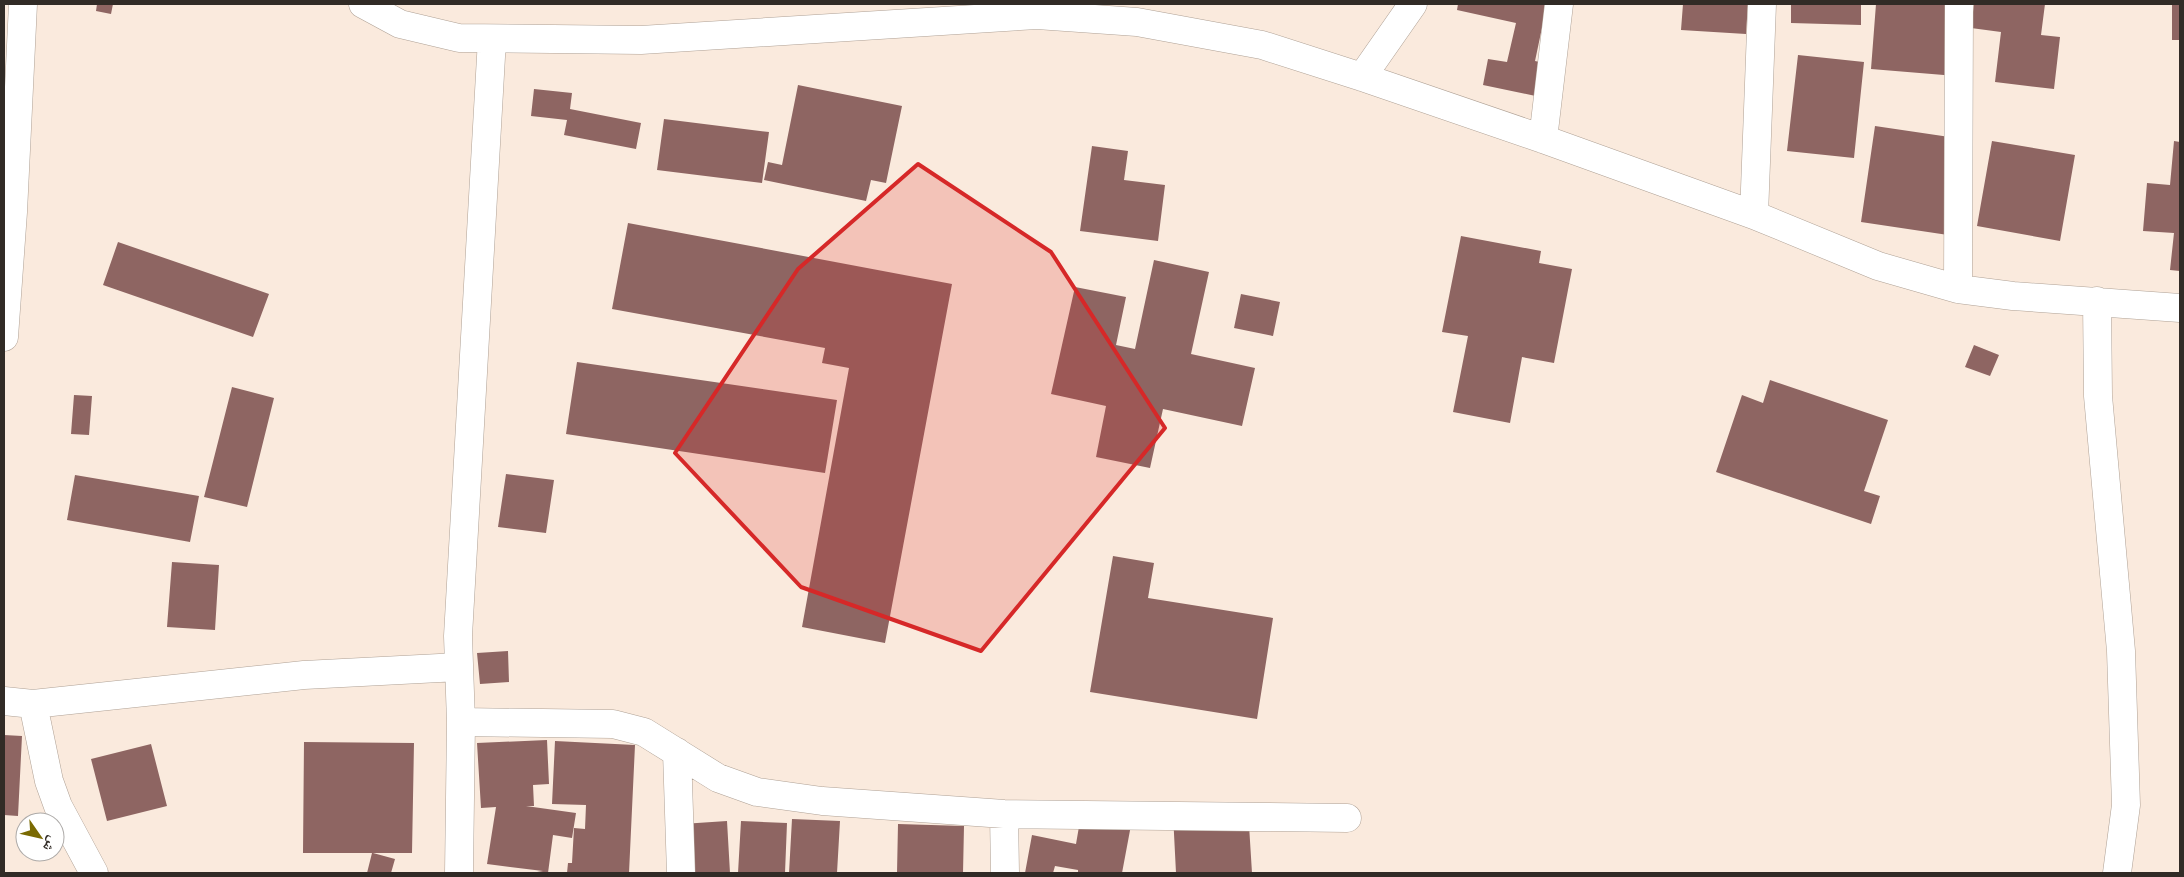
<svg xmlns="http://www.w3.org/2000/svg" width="2184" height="877" viewBox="0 0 2184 877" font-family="Roboto,'Noto Naskh Arabic',sans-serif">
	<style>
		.building { fill: #8e6562 }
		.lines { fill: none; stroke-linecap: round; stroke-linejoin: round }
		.street-casing { stroke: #afa195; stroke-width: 29 }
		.street { stroke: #fff; stroke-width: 28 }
		.marked { fill: #d62828; fill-opacity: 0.2; stroke: #d62828; stroke-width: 4; stroke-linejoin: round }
	</style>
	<rect width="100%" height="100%" fill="#faeadd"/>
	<path class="building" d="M 97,4 L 113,4 L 111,14 L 96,11 Z
		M 1458,4 L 1547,4 L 1535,61 L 1553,65 L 1545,98 L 1483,85 L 1488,59 L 1507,62 L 1516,23 L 1457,10 Z
		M 1683,4 L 1748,4 L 1746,34 L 1681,30 Z
		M 1791,4 L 1861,4 L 1861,25 L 1791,23 Z
		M 1876,4 L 1962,4 L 1956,76 L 1871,69 Z
		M 1974,4 L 2045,4 L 2041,35 L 2060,37 L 2054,89 L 1995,82 L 2001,32 L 1971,28 Z
		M 2172,4 L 2180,4 L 2180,40 L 2172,40 Z
		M 1798,55 L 1864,62 L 1854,158 L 1787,151 Z
		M 798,85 L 902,106 L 886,183 L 871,180 L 866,201 L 764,180 L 768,162 L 782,165 Z
		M 534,89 L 572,93 L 570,109 L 641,123 L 636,149 L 564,135 L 567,120 L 531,116 Z
		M 664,119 L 769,132 L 762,183 L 657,170 Z
		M 1875,126 L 1963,139 L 1948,235 L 1861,222 Z
		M 1992,141 L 2075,155 L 2060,241 L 1977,226 Z
		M 2174,141 L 2180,142 L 2180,271 L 2170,270 L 2174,233 L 2143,231 L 2147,183 L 2170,185 Z
		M 1092,146 L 1128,151 L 1124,180 L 1165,185 L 1158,241 L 1080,231 Z
		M 628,223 L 952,284 L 885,643 L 802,627 L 849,368 L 822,363 L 825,348 L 612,309 Z
		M 1461,236 L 1541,251 L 1539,263 L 1572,269 L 1554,363 L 1522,357 L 1510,423 L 1453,412 L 1468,336 L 1442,332 Z
		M 118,242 L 269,294 L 253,337 L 103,285 Z
		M 1154,260 L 1209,272 L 1191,354 L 1255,368 L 1242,426 L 1163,409 L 1150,468 L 1096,457 L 1106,406 L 1051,394 L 1075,287 L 1126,297 L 1116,345 L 1135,349 Z
		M 1241,294 L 1280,302 L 1273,336 L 1234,328 Z
		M 1974,345 L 1999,355 L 1990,376 L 1965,367 Z
		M 577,362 L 837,400 L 825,473 L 566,434 Z
		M 1770,380 L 1888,420 L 1864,491 L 1880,496 L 1871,524 L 1716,472 L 1742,395 L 1763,403 Z
		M 232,387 L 274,398 L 247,507 L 204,497 Z
		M 74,395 L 92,396 L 89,435 L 71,434 Z
		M 506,474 L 554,480 L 546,533 L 498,527 Z
		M 75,475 L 199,496 L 190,542 L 67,520 Z
		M 1113,556 L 1154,563 L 1148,598 L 1273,618 L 1257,719 L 1090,692 Z
		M 172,562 L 219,565 L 215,630 L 167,627 Z
		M 508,651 L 509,682 L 480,684 L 477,653 Z
		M 4,735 L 22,736 L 18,816 L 4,815 Z
		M 547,740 L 549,784 L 533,785 L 534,806 L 526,806 L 576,813 L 572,838 L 553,835 L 548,873 L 537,873 L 537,872 L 543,871 L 487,864 L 496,807 L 481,808 L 477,743 Z
		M 555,741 L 635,745 L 629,873 L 567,873 L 568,863 L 572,863 L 574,828 L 585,829 L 586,805 L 552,804 Z
		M 304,742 L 414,743 L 412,853 L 373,853 L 395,859 L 391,873 L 367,873 L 372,853 L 303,853 Z
		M 151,744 L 167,806 L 107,821 L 91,759 Z
		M 1248,809 L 1252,873 L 1176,873 L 1173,814 Z
		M 1081,815 L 1131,825 L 1122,873 L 1078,873 L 1078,870 L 1055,866 L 1053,873 L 1025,873 L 1032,835 L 1076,844 Z
		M 792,819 L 840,821 L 837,873 L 789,873 Z
		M 727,821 L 730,873 L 685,873 L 682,824 Z
		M 741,821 L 787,823 L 785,873 L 738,873 Z
		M 898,824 L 964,826 L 963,873 L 897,873 Z"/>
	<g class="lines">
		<g class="street-casing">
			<path id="street" d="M 363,4 L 400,24 L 459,38 L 641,40 L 1037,15 L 1137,22 L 1262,45 L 1362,77 L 1543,139 L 1754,215 L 1878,266 L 1958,289 L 2013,296 L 2180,308
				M 1362,77 L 1413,4
				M 1543,139 L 1559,4
				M 1754,215 L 1762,4
				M 1958,289 L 1959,4
				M 2097,301 L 2098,396 L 2121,651 L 2126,805 L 2117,873
				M 4,337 L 13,212 L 23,4
				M 4,701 L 33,704 L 304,675 L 459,667
				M 33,704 L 49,781 L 58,806 L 94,873
				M 461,722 L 613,724 L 644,732 L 718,778 L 757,792 L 822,801 L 1004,814 L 1347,818
				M 677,752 L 681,873
				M 1004,814 L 1005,873
				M 459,873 L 461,722 L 458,636 L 492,39"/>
		</g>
		<use href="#street" class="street"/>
	</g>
	<path class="marked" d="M 918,164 L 1051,252 L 1165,428 L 981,651 L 801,587 L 675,453 L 798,269 Z"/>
	<rect width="2184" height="877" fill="none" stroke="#312b26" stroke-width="10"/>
	<g transform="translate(40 837) rotate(124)"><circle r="24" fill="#ffffff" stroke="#adaaa8"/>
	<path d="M0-4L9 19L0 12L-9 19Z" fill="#7a6a02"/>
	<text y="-8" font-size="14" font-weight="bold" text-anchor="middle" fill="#312b26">ش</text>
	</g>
</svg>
